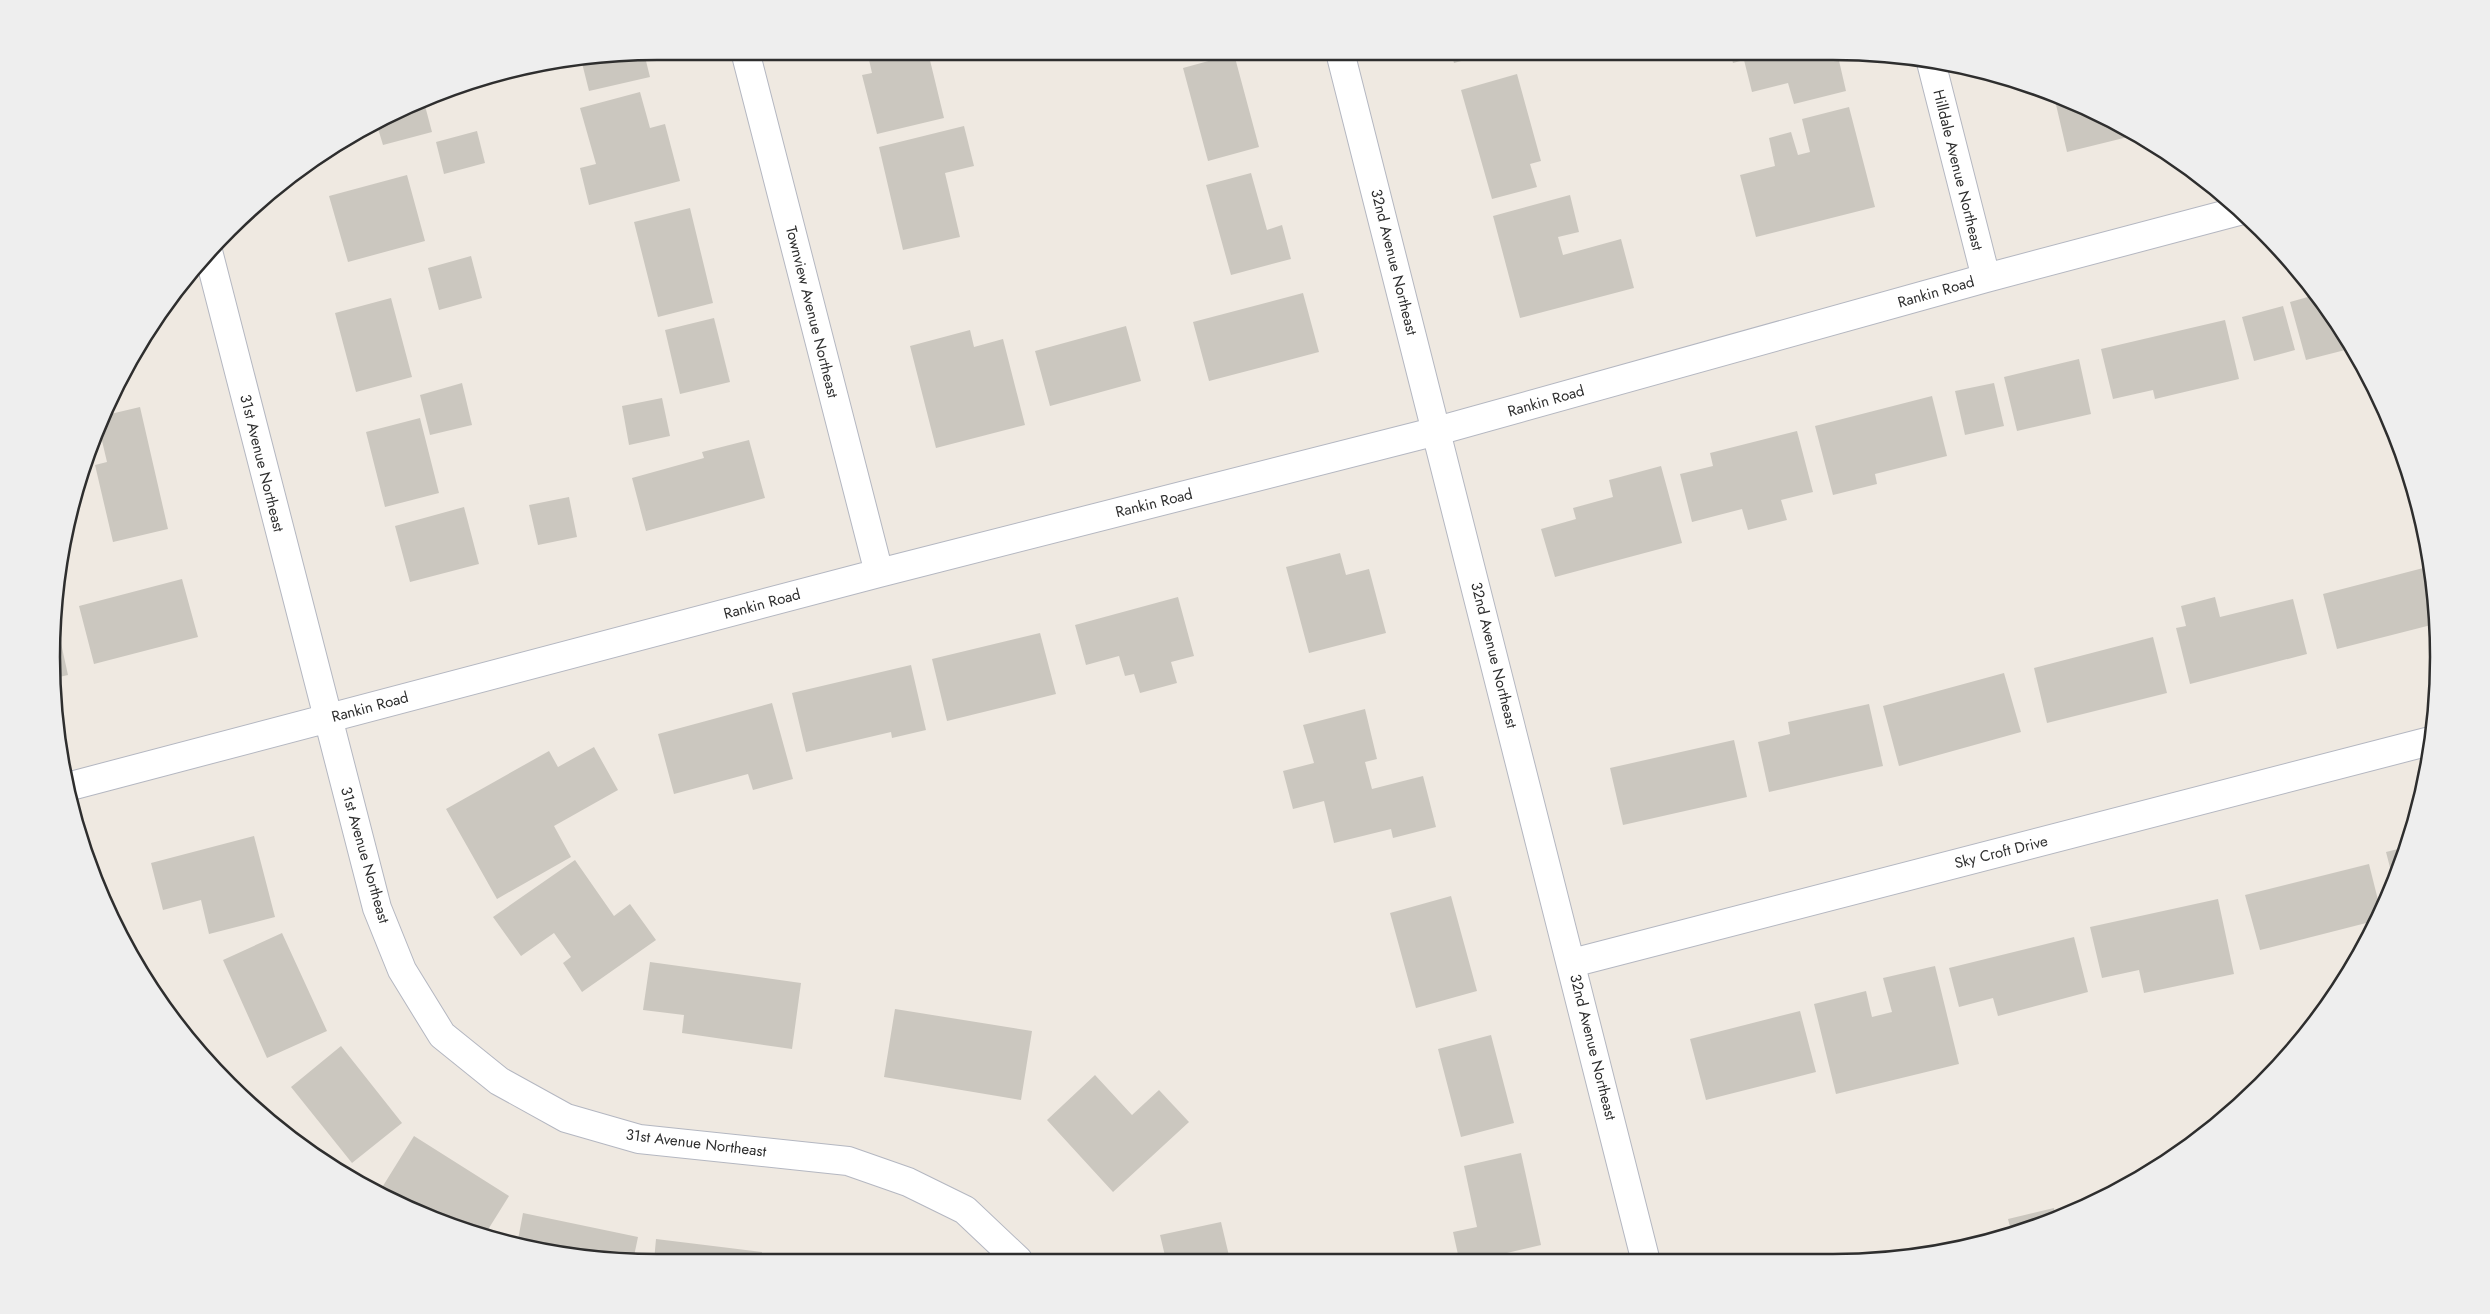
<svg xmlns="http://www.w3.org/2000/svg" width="2490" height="1314" viewBox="0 0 2490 1314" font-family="Jost,sans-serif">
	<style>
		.building { fill: #cbc7bf }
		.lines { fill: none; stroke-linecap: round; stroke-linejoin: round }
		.minor-casing { stroke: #b4b7c1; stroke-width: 30 }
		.minor { stroke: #fff; stroke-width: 28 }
		.labels { text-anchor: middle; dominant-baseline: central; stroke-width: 4.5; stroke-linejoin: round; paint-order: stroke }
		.street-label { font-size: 15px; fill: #2e2e2e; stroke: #fff }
		.rim { fill: none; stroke: #2e2e2e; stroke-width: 2.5 }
	</style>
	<rect width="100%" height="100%" fill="#efe9e1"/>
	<path class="building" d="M 867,51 L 928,52 L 944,118 L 877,134 L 862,75 L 872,73 Z
		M 1451,52 L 1490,52 L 1490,53 L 1454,63 Z
		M 1730,52 L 1837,52 L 1846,91 L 1794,104 L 1788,83 L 1752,92 L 1744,60 L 1733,63 Z
		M 644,53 L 650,77 L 589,91 L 581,59 Z
		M 1234,54 L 1259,147 L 1208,161 L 1183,68 Z
		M 1517,74 L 1541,161 L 1530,164 L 1537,187 L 1492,199 L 1461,90 Z
		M 640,92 L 650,128 L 665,124 L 680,181 L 589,205 L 580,168 L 596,164 L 580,108 Z
		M 2054,96 L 2101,114 L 2136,135 L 2067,152 Z
		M 424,102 L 432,132 L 383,145 L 376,122 Z
		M 1849,107 L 1875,207 L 1756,237 L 1740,175 L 1775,166 L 1769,138 L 1791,132 L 1798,155 L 1810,152 L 1802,119 Z
		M 964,126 L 974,166 L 945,173 L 960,237 L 903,250 L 879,147 Z
		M 477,131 L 485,163 L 444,174 L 436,142 Z
		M 1251,173 L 1267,230 L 1282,225 L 1291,259 L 1231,275 L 1206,185 Z
		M 407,175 L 425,241 L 348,262 L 329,196 Z
		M 1570,195 L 1579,232 L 1558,237 L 1563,255 L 1621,239 L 1634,288 L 1520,318 L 1493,216 Z
		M 690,208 L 713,303 L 658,317 L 634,222 Z
		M 471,256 L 482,298 L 439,310 L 428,268 Z
		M 1303,293 L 1319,352 L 1209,381 L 1193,322 Z
		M 2315,295 L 2353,348 L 2306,360 L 2290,302 Z
		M 391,298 L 412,377 L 356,392 L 335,313 Z
		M 2283,306 L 2295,350 L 2254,361 L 2242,317 Z
		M 714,318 L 730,382 L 680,394 L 665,330 Z
		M 2225,320 L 2239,379 L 2155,399 L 2153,390 L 2113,399 L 2101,349 Z
		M 1126,326 L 1141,381 L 1050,406 L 1035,351 Z
		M 970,330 L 974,347 L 1003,339 L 1025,425 L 936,448 L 910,346 Z
		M 2079,359 L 2091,414 L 2017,431 L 2004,377 Z
		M 462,383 L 472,425 L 430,435 L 420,395 Z
		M 1994,383 L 2004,426 L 1965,435 L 1955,391 Z
		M 1932,396 L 1947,456 L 1875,474 L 1877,484 L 1833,495 L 1815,426 Z
		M 662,398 L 670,436 L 629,445 L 622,406 Z
		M 140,407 L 168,529 L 113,542 L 95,465 L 107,462 L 98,424 L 102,416 Z
		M 420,418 L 439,493 L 385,507 L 366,432 Z
		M 1797,431 L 1813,492 L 1781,500 L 1787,520 L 1748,530 L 1742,509 L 1692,522 L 1680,474 L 1713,466 L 1710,453 Z
		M 749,440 L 765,498 L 646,531 L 632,478 L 704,458 L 702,452 Z
		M 1661,466 L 1682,543 L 1555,577 L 1541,529 L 1576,519 L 1573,508 L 1613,497 L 1609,480 Z
		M 569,497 L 577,537 L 538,545 L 529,505 Z
		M 464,507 L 479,564 L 410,582 L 395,526 Z
		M 1340,553 L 1346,575 L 1369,569 L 1386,633 L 1309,653 L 1286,567 Z
		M 2431,566 L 2434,578 L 2435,624 L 2337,649 L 2323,594 Z
		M 182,579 L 198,637 L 94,664 L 79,606 Z
		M 1178,597 L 1194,656 L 1171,662 L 1177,683 L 1140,693 L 1134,674 L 1125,676 L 1119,656 L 1086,665 L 1075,625 Z
		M 2215,597 L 2220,617 L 2293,599 L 2307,654 L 2190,684 L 2176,628 L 2186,626 L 2181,606 Z
		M 55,616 L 68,675 L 55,678 L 53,617 Z
		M 1040,633 L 1056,694 L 947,721 L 932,659 Z
		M 2153,637 L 2167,693 L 2047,723 L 2034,668 Z
		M 911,665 L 926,730 L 892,738 L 891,732 L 806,752 L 792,693 Z
		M 2004,673 L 2021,732 L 1899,766 L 1883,706 Z
		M 772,703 L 793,779 L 753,790 L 748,774 L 674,794 L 658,734 Z
		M 1869,704 L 1883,766 L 1769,792 L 1758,742 L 1790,734 L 1788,722 Z
		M 1365,709 L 1377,759 L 1365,762 L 1372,789 L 1423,776 L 1436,827 L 1393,838 L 1391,829 L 1334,843 L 1324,801 L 1293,809 L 1283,771 L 1314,763 L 1303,725 Z
		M 1734,740 L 1747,797 L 1623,825 L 1610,768 Z
		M 594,747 L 618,790 L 554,826 L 571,857 L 497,899 L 446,809 L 549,751 L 558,767 Z
		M 254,836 L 275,917 L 209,934 L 201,900 L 163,910 L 151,863 Z
		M 2406,847 L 2393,879 L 2386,852 Z
		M 575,860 L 614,916 L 630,904 L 656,940 L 582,992 L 563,963 L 571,957 L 554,933 L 521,956 L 493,917 Z
		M 2369,864 L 2381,912 L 2378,920 L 2260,950 L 2245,895 Z
		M 1451,896 L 1477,991 L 1416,1008 L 1390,913 Z
		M 2218,899 L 2234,974 L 2144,993 L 2139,970 L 2102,978 L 2090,927 Z
		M 282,933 L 327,1031 L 267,1058 L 223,960 Z
		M 2074,937 L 2088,992 L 1998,1016 L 1993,998 L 1959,1007 L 1949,968 Z
		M 650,962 L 801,983 L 792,1049 L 682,1033 L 684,1015 L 643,1010 Z
		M 1935,966 L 1959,1064 L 1836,1094 L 1814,1004 L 1866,991 L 1872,1017 L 1892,1012 L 1883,978 Z
		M 895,1009 L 1032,1031 L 1021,1100 L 884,1077 Z
		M 1800,1011 L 1816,1072 L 1706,1100 L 1690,1039 Z
		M 1491,1035 L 1514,1123 L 1461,1137 L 1438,1049 Z
		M 341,1046 L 402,1123 L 352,1163 L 291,1087 Z
		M 1095,1075 L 1132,1115 L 1159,1090 L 1189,1122 L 1113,1192 L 1047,1120 Z
		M 414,1136 L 509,1196 L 484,1236 L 440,1219 L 411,1201 L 408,1207 L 378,1194 Z
		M 1521,1153 L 1541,1245 L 1481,1259 L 1459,1259 L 1453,1232 L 1477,1227 L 1464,1166 Z
		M 2054,1208 L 2056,1219 L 2011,1231 L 2008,1219 Z
		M 523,1213 L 638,1237 L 633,1261 L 618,1261 L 517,1245 Z
		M 1221,1222 L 1230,1260 L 1166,1260 L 1160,1235 Z
		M 656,1239 L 762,1252 L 761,1261 L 654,1261 Z
		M 796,1255 L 823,1260 L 822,1261 L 795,1261 Z"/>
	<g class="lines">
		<g class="minor-casing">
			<path id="minor" d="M 745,51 L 879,573
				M 1340,52 L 1645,1258
				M 1931,62 L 1986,278
				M 208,251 L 377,908 L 402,970 L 442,1035 L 499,1081 L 566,1118 L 639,1139 L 848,1161 L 908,1182 L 965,1210 L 1018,1260
				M 67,787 L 879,573 L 1437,431 L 1986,278 L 2239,211
				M 1572,963 L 2430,741"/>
		</g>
		<use href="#minor" class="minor"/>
	</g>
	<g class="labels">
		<g class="street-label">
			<text transform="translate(1958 170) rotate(76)">Hilldale Avenue Northeast</text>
			<text transform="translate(1394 262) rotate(76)">32nd Avenue Northeast</text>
			<text transform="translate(1936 292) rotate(-16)">Rankin Road</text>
			<text transform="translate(812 312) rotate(76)">Townview Avenue Northeast</text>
			<text transform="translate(1546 401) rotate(-16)">Rankin Road</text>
			<text transform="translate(262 463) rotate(76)">31st Avenue Northeast</text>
			<text transform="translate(1154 503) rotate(-14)">Rankin Road</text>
			<text transform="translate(762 604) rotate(-15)">Rankin Road</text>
			<text transform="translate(1494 655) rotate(76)">32nd Avenue Northeast</text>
			<text transform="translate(370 707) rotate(-15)">Rankin Road</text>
			<text transform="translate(2001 852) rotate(-14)">Sky Croft Drive</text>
			<text transform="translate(365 855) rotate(74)">31st Avenue Northeast</text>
			<text transform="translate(1593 1047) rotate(76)">32nd Avenue Northeast</text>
			<text transform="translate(696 1143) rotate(7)">31st Avenue Northeast</text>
		</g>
	</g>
	<path d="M0 0H2490V1314H0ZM657 60H1833A597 597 0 0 1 2430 657V657A597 597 0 0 1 1833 1254H657A597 597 0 0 1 60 657V657A597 597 0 0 1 657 60Z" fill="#eee" fill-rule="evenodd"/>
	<path class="rim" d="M657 60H1833A597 597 0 0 1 2430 657V657A597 597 0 0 1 1833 1254H657A597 597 0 0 1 60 657V657A597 597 0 0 1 657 60Z"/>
</svg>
